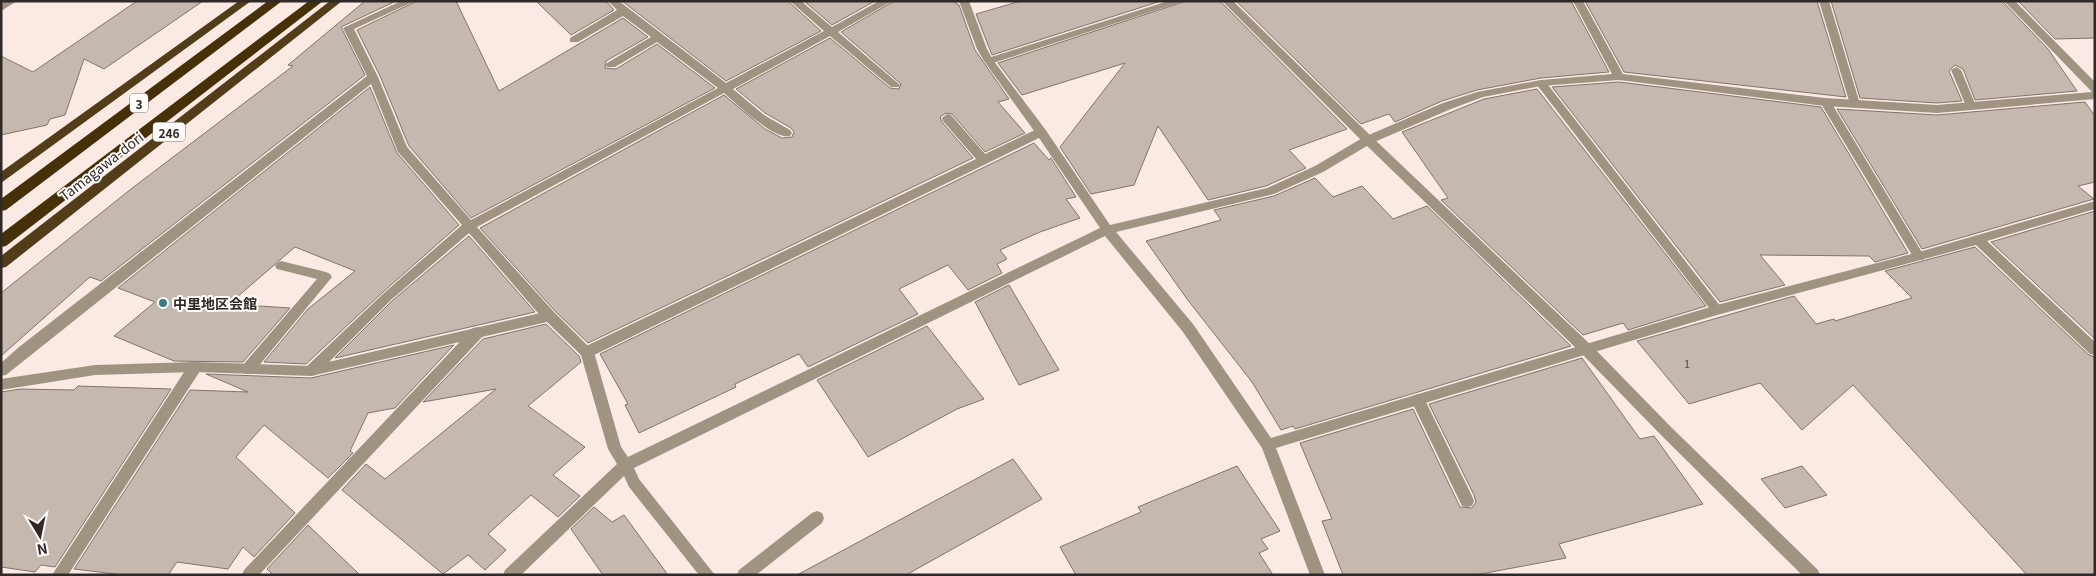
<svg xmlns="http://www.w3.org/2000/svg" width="2096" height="576" viewBox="0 0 2096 576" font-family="Georgia,'Noto Sans JP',serif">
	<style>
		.building { fill: #c5b8af; stroke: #80746c }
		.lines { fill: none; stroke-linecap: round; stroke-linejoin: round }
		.service { fill: #9f9382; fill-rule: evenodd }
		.minor { fill: #9f9382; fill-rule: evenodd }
		.tertiary { fill: #9f9382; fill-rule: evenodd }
		.trunk { fill: #523d18; fill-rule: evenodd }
		.motorway { fill: #463007; fill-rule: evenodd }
		.poi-dot { fill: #357c86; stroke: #fefbf9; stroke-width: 2 }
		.labels { text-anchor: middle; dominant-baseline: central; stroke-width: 4; stroke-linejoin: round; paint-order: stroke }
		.number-label { font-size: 11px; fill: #544d49 }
		.shield { fill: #fefbf9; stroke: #6d6866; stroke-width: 1 }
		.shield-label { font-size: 12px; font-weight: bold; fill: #2f2927 }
		.street-label { font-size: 14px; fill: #2f2927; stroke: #fefbf9 }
		.poi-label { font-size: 14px; font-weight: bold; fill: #2f2927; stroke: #fefbf9; text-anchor: start }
	</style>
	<rect width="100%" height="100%" fill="#fbeae4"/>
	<path class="building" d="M 137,1 L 203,1 L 104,69 L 84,59 L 65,115 L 50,119 L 47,125 L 1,135 L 1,56 L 33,72 Z
		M 365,1 L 396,1 L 341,27 L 365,75 L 101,281 L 90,277 L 1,356 L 1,293 L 131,189 L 293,66 L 288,65 Z
		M 417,1 L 456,1 L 499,91 L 623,18 L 648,37 L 606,61 L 605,68 L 616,69 L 657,44 L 715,88 L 471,218 L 409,146 L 380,76 L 357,30 Z
		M 536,1 L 606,1 L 614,10 L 571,35 Z
		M 622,1 L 788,1 L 821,31 L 726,81 Z
		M 804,1 L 875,1 L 832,25 Z
		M 894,1 L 953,1 L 959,5 L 975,50 L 1009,99 L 998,102 L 1025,133 L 985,152 L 952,114 L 946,113 L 940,117 L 942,122 L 973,158 L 588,343 L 555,311 L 480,228 L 724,95 L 765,129 L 782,138 L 792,137 L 794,132 L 791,128 L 765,113 L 736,89 L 830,38 L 890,88 L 899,89 L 901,84 L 841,32 Z
		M 1021,1 L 1161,1 L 992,55 L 976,14 Z
		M 1186,1 L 1220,1 L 1347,129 L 1289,150 L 1306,168 L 1266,186 L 1208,200 L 1158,126 L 1134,185 L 1091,194 L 1060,147 L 1125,63 L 1022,95 L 998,63 Z
		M 1236,1 L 1571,1 L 1609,72 L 1541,78 L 1477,90 L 1442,101 L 1395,122 L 1389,114 L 1361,124 Z
		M 1585,1 L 1817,1 L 1846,97 L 1624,72 Z
		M 1831,1 L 2002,1 L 2048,49 L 2077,91 L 1975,100 L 1963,69 L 1955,65 L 1949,71 L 1962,101 L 1937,103 L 1860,98 Z
		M 2018,1 L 2095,1 L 2095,38 L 2055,39 Z
		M 1619,82 L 1821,107 L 1908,253 L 1875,262 L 1869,256 L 1760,255 L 1785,285 L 1720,302 L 1552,87 Z
		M 370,87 L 397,153 L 459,225 L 383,292 L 306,364 L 264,362 L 308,309 L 355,271 L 295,247 L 229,304 L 290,308 L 243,362 L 174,361 L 114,336 L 155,302 L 118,288 Z
		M 1537,89 L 1706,306 L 1628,330 L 1623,323 L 1583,335 L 1441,200 L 1448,198 L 1402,132 L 1484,99 Z
		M 2085,102 L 2095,116 L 2095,182 L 2078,186 L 2094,199 L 1922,249 L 1837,109 L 1937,115 Z
		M 1034,143 L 1049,160 L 1051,158 L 1076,197 L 1066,199 L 1080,218 L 1040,232 L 1000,250 L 1007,259 L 997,264 L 1002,273 L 968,290 L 948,265 L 899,289 L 918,314 L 808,367 L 799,354 L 735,384 L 736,387 L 639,433 L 625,405 L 628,404 L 600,354 Z
		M 1315,178 L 1333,197 L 1362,186 L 1393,219 L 1427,206 L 1571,346 L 1295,429 L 1293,426 L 1281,430 L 1252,382 L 1187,299 L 1146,241 L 1221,220 L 1214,210 L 1274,196 Z
		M 2095,211 L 2095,339 L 1991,242 Z
		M 469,236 L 535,312 L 335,358 L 393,300 Z
		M 1975,247 L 2089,355 L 2095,357 L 2095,575 L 2027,575 L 1853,385 L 1802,430 L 1760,383 L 1689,404 L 1637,341 L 1794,296 L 1816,324 L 1834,319 L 1835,321 L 1912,298 L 1885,271 Z
		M 1009,285 L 1059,370 L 1019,385 L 975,302 Z
		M 546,324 L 579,356 L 581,362 L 528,406 L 585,447 L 553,475 L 580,496 L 558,517 L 531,495 L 488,534 L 506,550 L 485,570 L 468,555 L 443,574 L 342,490 L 366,464 L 385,479 L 496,389 L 423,402 L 483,339 Z
		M 927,326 L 984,399 L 957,409 L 868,457 L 817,380 Z
		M 454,345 L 395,408 L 368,413 L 350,451 L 353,453 L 328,478 L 264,425 L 236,457 L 295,513 L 254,557 L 243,547 L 228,569 L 177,562 L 168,575 L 123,575 L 74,569 L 190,390 L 248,392 L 206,374 L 311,378 Z
		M 1582,358 L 1640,439 L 1654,436 L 1703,504 L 1559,544 L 1566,558 L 1475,575 L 1343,575 L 1322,521 L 1332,519 L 1300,443 L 1413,409 L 1460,507 L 1472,508 L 1476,502 L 1474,495 L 1429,404 Z
		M 78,386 L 171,389 L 55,567 L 41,565 L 35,572 L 1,567 L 1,392 L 21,389 L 74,390 Z
		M 1013,459 L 1042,499 L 906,575 L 797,575 Z
		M 1237,466 L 1280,531 L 1261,539 L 1268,549 L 1259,553 L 1273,575 L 1076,575 L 1060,547 L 1141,512 L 1138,507 Z
		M 1802,466 L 1827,495 L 1785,508 L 1761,479 Z
		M 594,507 L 612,522 L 624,515 L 668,575 L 603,575 L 571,529 Z
		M 308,525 L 360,575 L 273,575 L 267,569 Z"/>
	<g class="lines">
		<path class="service" d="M 401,1 L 415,1 L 354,29 L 378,77 L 407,147 L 471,220 L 718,88 L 657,42 L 615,67 L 607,67 L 606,65 L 607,63 L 651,37 L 623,16 L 578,42 L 570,42 L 570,38 L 617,10 L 608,1 L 619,1 L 726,83 L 824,31 L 790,1 L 801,1 L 832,27 L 879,1 L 892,1 L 838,32 L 900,85 L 899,87 L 891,87 L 830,36 L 733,89 L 764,115 L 790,130 L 792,133 L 790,136 C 774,140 737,104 724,93 L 477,227 L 554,312 L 555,316 L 554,320 L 544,320 L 469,233 L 392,299 L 316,375 L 311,376 L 306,375 L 304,371 L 306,367 L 384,293 L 462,225 L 398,152 L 371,84 L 6,375 L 1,376 L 1,363 L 19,347 L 367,76 L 343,28 Z
			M 1168,1 L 1184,1 L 993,63 L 989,64 L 984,61 L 985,59 Z
			M 1819,1 L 1829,1 L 1860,104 L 1859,107 L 1855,108 L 1850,104 Z
			M 1956,67 L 1961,70 L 1976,106 L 1975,109 L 1967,109 L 1966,106 L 1951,70 Z
			M 1541,80 L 1545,81 L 1721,307 L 1723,310 L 1721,313 L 1713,313 L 1537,85 L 1536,83 Z
			M 1825,98 L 1829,99 L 1923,254 L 1925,257 L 1923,260 L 1915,260 L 1820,102 Z
			M 947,114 L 951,115 L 985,154 L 1037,129 L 1041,128 L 1047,132 L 1045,135 L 988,163 L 592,356 L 587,357 L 582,356 L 580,352 L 582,348 L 976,159 L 943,121 L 942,118 Z
			M 281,261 L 326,272 L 330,274 L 332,277 L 253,373 L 248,374 L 243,373 L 241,369 L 243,365 L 317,279 L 277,269 L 275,266 L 277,263 Z
			M 478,327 L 483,328 L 484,332 L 483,336 L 259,575 L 242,575 L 244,570 L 473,328 Z
			M 195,362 L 200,363 L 202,367 L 200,371 L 68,575 L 52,575 L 190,363 Z
			M 1418,394 L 1423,396 L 1472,496 L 1474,501 L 1472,506 L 1467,507 L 1462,506 L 1411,400 L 1413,396 Z
			M 817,511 L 822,513 L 824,518 L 822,523 L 756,575 L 737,575 L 739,570 L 812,513 Z"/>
		<path class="minor" d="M 5,1 L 17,1 L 1,11 L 1,3 Z
			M 959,1 L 969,1 L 987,49 L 993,60 L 1045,129 L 1110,225 L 1267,188 L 1315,166 L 1364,137 L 1443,103 L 1477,92 L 1541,80 L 1612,74 L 1573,1 L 1583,1 L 1623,74 L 1825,98 L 1937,105 L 2092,92 L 2004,1 L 2015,1 L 2095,82 L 2095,99 L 1937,113 L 1825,106 L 1619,80 L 1541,86 L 1483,97 L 1451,109 L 1372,143 L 1323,172 L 1274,194 L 1116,232 L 1193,324 L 1271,438 L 1717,305 L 1919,252 L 2095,201 L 2095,209 L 1987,241 L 2095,342 L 2095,355 L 2090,354 L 1976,245 L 1717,315 L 1276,448 L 1325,575 L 1310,575 L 1262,448 L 1183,332 L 1105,236 L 634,468 L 639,479 L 715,575 L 699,575 L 629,487 L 624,476 L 521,575 L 503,575 L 505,570 L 617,464 L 608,449 L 581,355 L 547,322 L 311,376 L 195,372 L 95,375 L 1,390 L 1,379 L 95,365 L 195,362 L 311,366 L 549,311 L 554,312 L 594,352 L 621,447 L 628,457 L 1100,228 L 1037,135 L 984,61 L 977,49 Z"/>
		<path class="tertiary" d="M 1222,1 L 1233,1 L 1372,137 L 1592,346 L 1671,427 L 1818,570 L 1820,575 L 1802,575 L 1661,435 L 1582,354 L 1364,143 Z"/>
		<path class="trunk" d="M 239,1 L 251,1 L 1,183 L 1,172 Z
			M 330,1 L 342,1 L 6,267 L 1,268 L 1,256 Z"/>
		<path class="motorway" d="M 268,1 L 282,1 L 6,210 L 1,211 L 1,199 Z
			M 309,1 L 323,1 L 6,246 L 1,247 L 1,234 Z"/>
	</g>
	<circle class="poi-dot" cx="163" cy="303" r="5"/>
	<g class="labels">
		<g class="number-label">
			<text x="1687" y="363">1</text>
		</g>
		<g class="shield">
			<rect x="130" y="93.5" width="18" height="19" rx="4"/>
			<rect x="153" y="122.5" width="32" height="19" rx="4"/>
		</g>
		<g class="shield-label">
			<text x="139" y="103">3</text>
			<text x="169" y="132">246</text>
		</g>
		<g class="street-label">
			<text transform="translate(101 166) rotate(-38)">Tamagawa-dori</text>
		</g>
		<g class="poi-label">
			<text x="173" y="303">中里地区会館</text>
		</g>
	</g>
	<rect width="2096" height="576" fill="none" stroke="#2f2927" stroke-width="5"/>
	<g transform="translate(40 536) rotate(170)" stroke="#fefbf9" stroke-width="4" paint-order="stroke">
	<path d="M0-4L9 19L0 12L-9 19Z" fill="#2f2927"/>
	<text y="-8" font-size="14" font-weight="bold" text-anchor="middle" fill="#2f2927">N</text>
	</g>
</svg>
